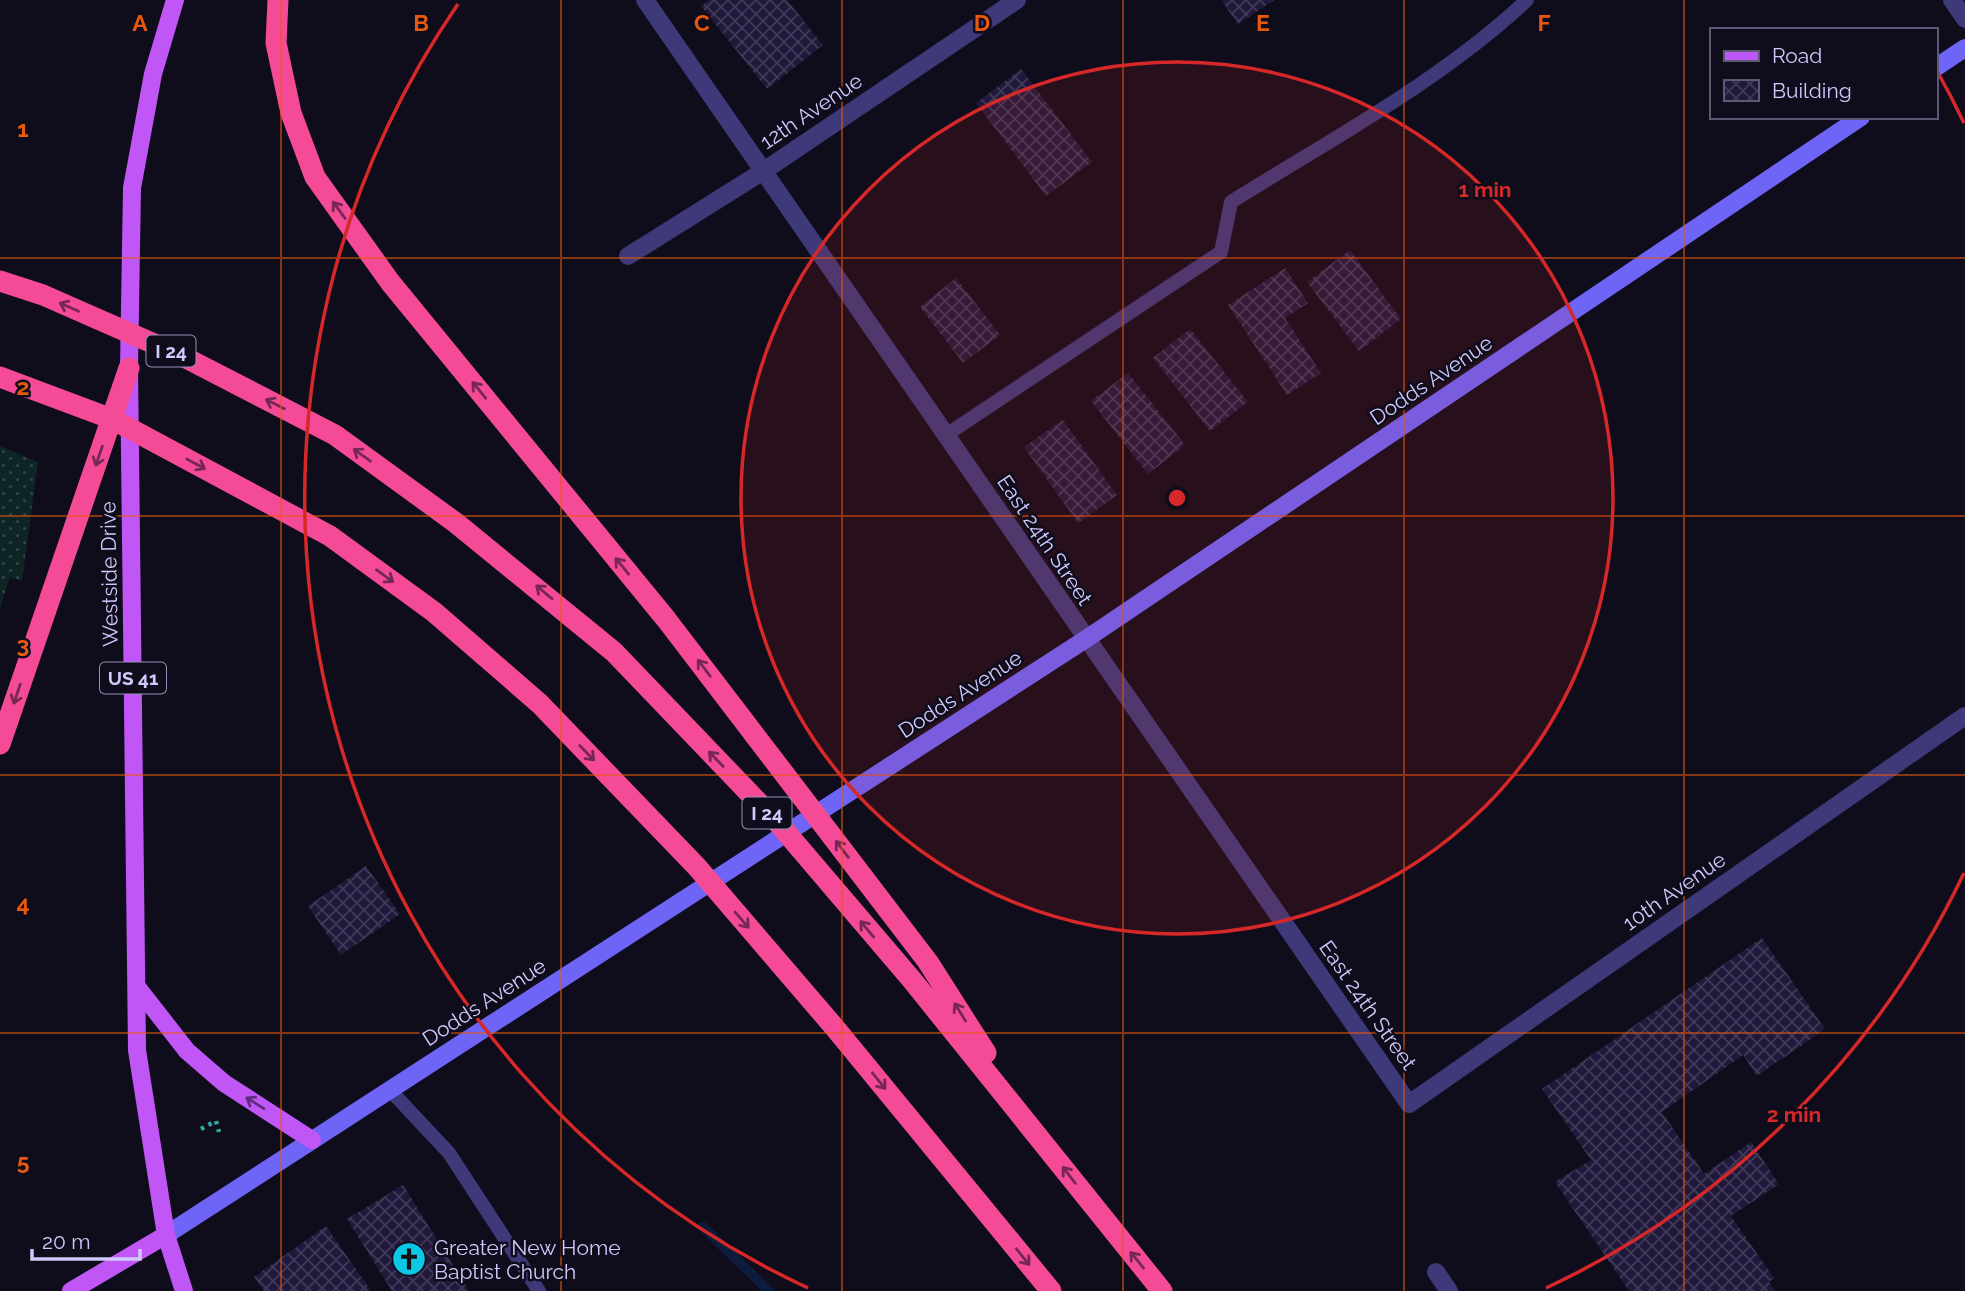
<svg xmlns="http://www.w3.org/2000/svg" width="1965" height="1291" viewBox="0 0 1965 1291" font-family="Raleway,sans-serif">
	<style>
		.grass { fill: url(#grass-dots) }
		.lines { fill: none; stroke-linecap: round; stroke-linejoin: round }
		.stream { stroke: #0d1c3a; stroke-width: 10 }
		.building { fill: url(#building-cross-hatch) }
		.path { stroke: #33a6a3; stroke-width: 4.5; stroke-dasharray: 3.5 5; stroke-linecap: butt }
		.lane { stroke: #3e3978; stroke-width: 14 }
		.street { stroke: #3e3978; stroke-width: 18 }
		.secondary { stroke: #6e65f7; stroke-width: 18 }
		.primary { stroke: #c056f6; stroke-width: 18 }
		.highway { stroke: #f54b97; stroke-width: 21 }
		.oneway { stroke: #762853 }
		.oneway2 { stroke: #5f2d7e }
		.grid { fill: none; stroke: #e8590c; stroke-width: 2; stroke-opacity: 0.55 }
		.ring { fill: none; stroke: #d62828; stroke-width: 3.5 }
		.labels { text-anchor: middle; dominant-baseline: central; stroke-width: 5; stroke-linejoin: round; paint-order: stroke }
		.shield { fill: #0f0c1b; stroke: #9790b8; stroke-width: 2 }
		.shield-label { font-size: 19px; font-weight: bold; fill: #d1c9fc }
		.street-label { font-size: 21px; fill: #d1c9fc; stroke: #0f0c1b }
		.poi-label { font-size: 21px; fill: #d1c9fc; stroke: #0f0c1b; text-anchor: start }
		.grid-label { font-size: 23px; text-anchor: middle; font-weight: bold; fill: #e8590c; stroke: #0f0c1b; stroke-width: 5; stroke-linejoin: round; paint-order: stroke }
		.centre { fill: #d62828; stroke: #0f0c1b; stroke-width: 3.5 }
		.ring-label { font-size: 21px; text-anchor: middle; font-weight: bold; fill: #d62828; stroke: #0f0c1b; stroke-width: 5; stroke-linejoin: round; paint-order: stroke }
	</style>
	<defs>
		<pattern id="grass-dots" width="8" height="8" patternUnits="userSpaceOnUse" patternTransform="scale(1.75)"><rect width="8" height="8" fill="#0f2525"/><path d="M2 2h.1M6 6h.1" fill="none" stroke="#314346" stroke-width="1.8" stroke-linecap="round"/></pattern>
		<pattern id="building-cross-hatch" width="8" height="8" patternUnits="userSpaceOnUse" patternTransform="scale(1.75)"><rect width="8" height="8" fill="#21193b"/><path d="M0 0l8 8M0 8l8-8" fill="none" stroke="#403958"/></pattern>
	</defs>
	<rect width="100%" height="100%" fill="#0f0c1b"/>
	<path class="grass" d="M 0,446 L 38,462 L 22,581 L 10,577 L 0,608 Z"/>
	<g class="lines">
		<path class="stream" d="M 703,1227 L 769,1291"/>
	</g>
	<path class="building" d="M 709,0 L 787,0 L 823,45 L 767,89 L 701,6 Z
		M 1221,0 L 1274,0 L 1238,24 Z
		M 1021,69 L 1092,162 L 1046,196 L 976,103 Z
		M 1350,250 L 1401,319 L 1359,351 L 1307,282 Z
		M 1285,268 L 1308,303 L 1285,318 L 1321,373 L 1287,395 L 1228,305 Z
		M 956,278 L 1000,335 L 963,363 L 920,307 Z
		M 1190,329 L 1248,402 L 1210,431 L 1153,358 Z
		M 1128,373 L 1185,445 L 1148,474 L 1091,401 Z
		M 1063,420 L 1117,495 L 1078,523 L 1024,447 Z
		M 366,866 L 400,914 L 341,955 L 308,906 Z
		M 1762,938 L 1825,1029 L 1757,1076 L 1743,1055 L 1662,1112 L 1704,1174 L 1751,1142 L 1779,1184 L 1731,1216 L 1774,1278 L 1769,1282 L 1775,1291 L 1629,1291 L 1555,1182 L 1591,1160 L 1542,1089 Z
		M 403,1185 L 469,1291 L 392,1291 L 347,1219 Z
		M 326,1226 L 371,1291 L 264,1291 L 254,1277 Z"/>
	<g class="lines">
		<path class="path" d="M 201,1129 L 216,1121 L 219,1132"/>
		<path class="lane" d="M 946,435 L 1221,252 L 1231,202 C 1330,140 1442,80 1527,0
			M 390,1090 L 449,1153 L 539,1291"/>
		<path class="street" d="M 645,0 L 1409,1104 L 1965,716
			M 1952,0 L 1965,19
			M 628,256 L 765,170 L 1017,0
			M 1436,1272 L 1449,1291"/>
		<path class="secondary" d="M 1935,68 L 1965,48
			M 166,1235 L 1086,639 L 1861,117"/>
		<path class="primary" d="M 175,0 L 153,74 L 132,188 L 129,368 L 137,1050 L 166,1235 L 184,1291
			M 137,987 L 187,1051 L 224,1083 L 312,1140
			M 71,1291 L 166,1235"/>
		<path class="highway" d="M 278,0 L 276,43 L 291,113 L 315,177 L 390,282 L 666,619 L 928,962 L 986,1053
			M 0,281 L 43,295 L 184,357 L 335,435 L 456,523 L 614,652 L 779,824 L 912,980 L 1162,1291
			M 0,377 L 112,419 L 330,536 L 434,612 L 540,704 L 697,867 L 835,1028 L 1051,1291
			M 0,744 L 129,368"/>
	</g>
	<defs><path id="oneway-shaft" d="M-6 0H5M1.5-3L5.5 0L1.5 3" fill="none" stroke-width="1.6" stroke-linecap="round" stroke-linejoin="round" transform="scale(1.75)"/></defs>
	<g class="oneway">
		<use href="#oneway-shaft" transform="translate(339 210) rotate(-126)"/>
		<use href="#oneway-shaft" transform="translate(69 307) rotate(-156)"/>
		<use href="#oneway-shaft" transform="translate(479 390) rotate(-129)"/>
		<use href="#oneway-shaft" transform="translate(275 404) rotate(-153)"/>
		<use href="#oneway-shaft" transform="translate(362 455) rotate(-144)"/>
		<use href="#oneway-shaft" transform="translate(99 456) rotate(109)"/>
		<use href="#oneway-shaft" transform="translate(196 464) rotate(28)"/>
		<use href="#oneway-shaft" transform="translate(622 566) rotate(-129)"/>
		<use href="#oneway-shaft" transform="translate(385 576) rotate(36)"/>
		<use href="#oneway-shaft" transform="translate(544 592) rotate(-140)"/>
		<use href="#oneway-shaft" transform="translate(704 668) rotate(-127)"/>
		<use href="#oneway-shaft" transform="translate(17 694) rotate(109)"/>
		<use href="#oneway-shaft" transform="translate(587 753) rotate(46)"/>
		<use href="#oneway-shaft" transform="translate(716 759) rotate(-134)"/>
		<use href="#oneway-shaft" transform="translate(842 849) rotate(-127)"/>
		<use href="#oneway-shaft" transform="translate(742 920) rotate(49)"/>
		<use href="#oneway-shaft" transform="translate(867 929) rotate(-130)"/>
		<use href="#oneway-shaft" transform="translate(960 1012) rotate(-122)"/>
		<use href="#oneway-shaft" transform="translate(879 1081) rotate(51)"/>
		<use href="#oneway-shaft" transform="translate(1069 1175) rotate(-128)"/>
		<use href="#oneway-shaft" transform="translate(1023 1257) rotate(51)"/>
		<use href="#oneway-shaft" transform="translate(1137 1260) rotate(-129)"/>
	</g>
	<use class="oneway2" href="#oneway-shaft" transform="translate(255 1103) rotate(-148)"/>
	<path class="grid" d="M 281,0 L 281,1291M 561,0 L 561,1291M 842,0 L 842,1291M 1123,0 L 1123,1291M 1404,0 L 1404,1291M 1684,0 L 1684,1291M 0,258 L 1965,258M 0,516 L 1965,516M 0,775 L 1965,775M 0,1033 L 1965,1033"/>
	<circle cx="1177" cy="498" r="436" fill="#d62828" fill-opacity=".12"/>
	<g class="ring">
		<circle cx="1177" cy="498" r="436"/>
		<path d="M1964 873A872 872 0 0 1 1546 1288M808 1288A872 872 0 0 1 458 4M1936 69A872 872 0 0 1 1964 123"/>
	</g>
	<defs>
		<g id="church-disc" transform="scale(1.75)"><circle r="9.5" fill="#0cc8e5" stroke="#0f0c1b"/><path d="M-1.2-6h2.4v3.5h3.3v2.4h-3.3V6h-2.4V-.1h-3.3v-2.4h3.3Z" fill="#111"/></g>
	</defs>
	<g fill-rule="evenodd">
		<use href="#church-disc" x="409" y="1259"/>
	</g>
	<g class="labels">
		<g class="shield">
			<rect x="146.5" y="335.5" width="49" height="31" rx="5"/>
			<rect x="100" y="662.5" width="66" height="31" rx="5"/>
			<rect x="742.5" y="797.5" width="49" height="31" rx="5"/>
		</g>
		<g class="shield-label">
			<text x="171" y="351">I 24</text>
			<text x="133" y="678">US 41</text>
			<text x="767" y="813">I 24</text>
		</g>
		<g class="street-label">
			<text transform="translate(811 111) rotate(-34)">12th Avenue</text>
			<text transform="translate(1431 380) rotate(-34)">Dodds Avenue</text>
			<text transform="translate(1045 540) rotate(56)">East 24th Street</text>
			<text transform="translate(109 574) rotate(-91)">Westside Drive</text>
			<text transform="translate(960 694) rotate(-33)">Dodds Avenue</text>
			<text transform="translate(1674 891) rotate(-35)">10th Avenue</text>
			<text transform="translate(484 1002) rotate(-33)">Dodds Avenue</text>
			<text transform="translate(1368 1005) rotate(55)">East 24th Street</text>
		</g>
		<g class="poi-label">
			<text x="434" y="1247">Greater New Home<tspan x="434" dy="24">Baptist Church</tspan></text>
		</g>
	</g>
	<g class="grid-label">
		<text x="140" y="31">A</text>
		<text x="421" y="31">B</text>
		<text x="702" y="31">C</text>
		<text x="982" y="31">D</text>
		<text x="1263" y="31">E</text>
		<text x="1544" y="31">F</text>
		<text x="23" y="137">1</text>
		<text x="23" y="395">2</text>
		<text x="23" y="653">3</text>
		<text x="23" y="912">4</text>
		<text x="23" y="1170">5</text>
	</g>
	<circle cx="1177" cy="498" r="10" class="centre"/>
	<g class="ring-label">
		<text x="1485" y="197">1 min</text>
		<text x="1794" y="1122">2 min</text>
	</g>
	<rect x="1710" y="28" width="228" height="91" fill="#0f0c1b" stroke="#5d5875" stroke-width="2"/>
	<rect x="1724" y="51" width="35" height="10" fill="#c056f6" stroke="#5d5875" stroke-width="2"/>
	<text x="1772" y="63" font-size="21" fill="#d1c9fc">Road</text>
	<rect x="1724" y="80" width="35" height="21" fill="url(#building-cross-hatch)" stroke="#5d5875" stroke-width="2"/>
	<text x="1772" y="98" font-size="21" fill="#d1c9fc">Building</text>
	<path d="M32 1249v10h108v-10" fill="none" stroke="#d1c9fc" stroke-width="3.5"/>
	<text x="42" y="1249" font-size="21" fill="#d1c9fc" stroke="#0f0c1b" stroke-width="5" paint-order="stroke">20 m</text>
</svg>
